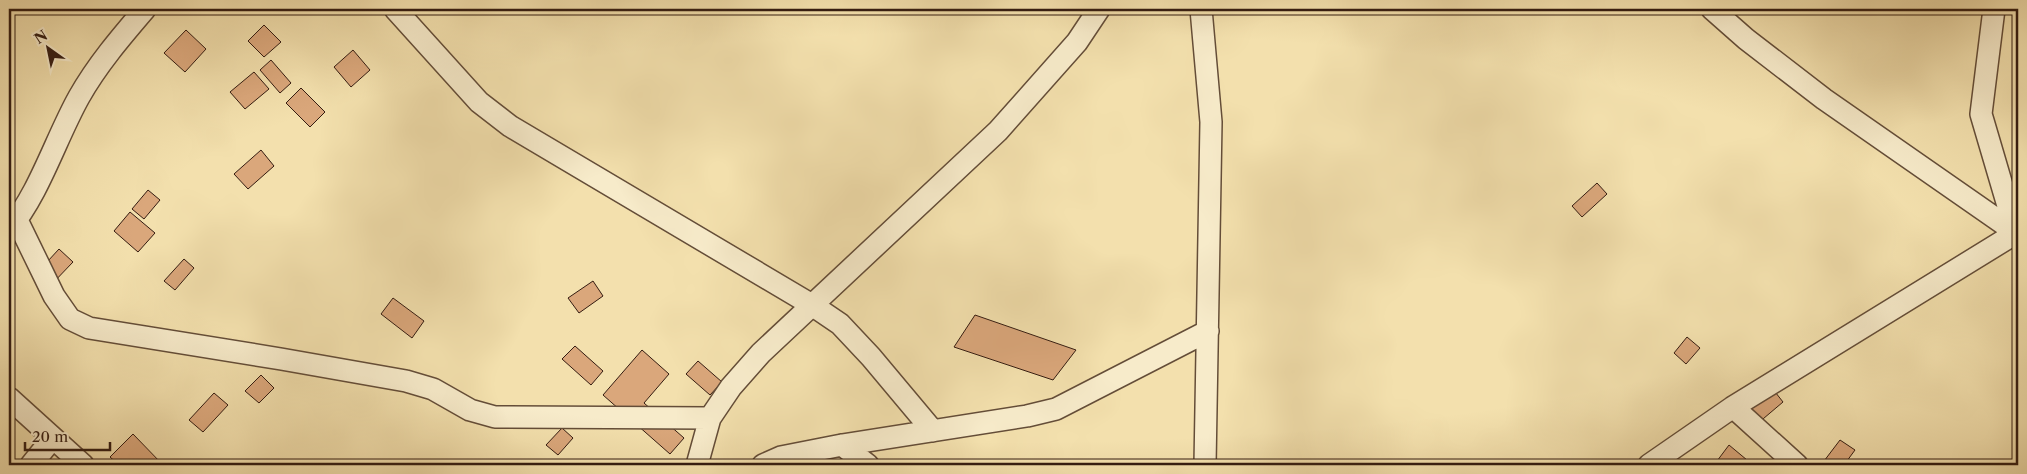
<svg xmlns="http://www.w3.org/2000/svg" width="2027" height="474" viewBox="0 0 2027 474" font-family="'Libre Caslon Text',serif">
	<style>
		.building { fill: #daa77b; stroke: #341c11 }
		.lines { fill: none; stroke-linecap: round; stroke-linejoin: round }
		.minor-casing { stroke: #644d38; stroke-width: 24 }
		.minor { stroke: #f7ebca; stroke-width: 21 }
	</style>
	<rect width="100%" height="100%" fill="#f3e0ad"/>
	<filter id="stains"><feTurbulence type="fractalNoise" baseFrequency=".004" numOctaves="4"/><feColorMatrix values="0 0 0 0 .2 0 0 0 0 .09 0 0 0 0 .02 0 0 0 .5 -.17"/></filter>
	<radialGradient id="worn" r=".72"><stop offset=".6" stop-color="#630" stop-opacity="0"/><stop offset="1" stop-color="#630" stop-opacity=".3"/></radialGradient>
	<path class="building" d="M 264,25 L 281,42 L 264,57 L 248,41 Z
		M 186,30 L 206,49 L 185,72 L 164,53 Z
		M 353,50 L 370,70 L 351,87 L 334,67 Z
		M 271,60 L 291,83 L 280,93 L 260,70 Z
		M 254,72 L 269,89 L 245,109 L 230,92 Z
		M 301,88 L 325,112 L 310,127 L 286,103 Z
		M 261,150 L 274,166 L 248,189 L 234,174 Z
		M 1597,183 L 1607,194 L 1582,217 L 1572,206 Z
		M 148,190 L 160,200 L 144,219 L 132,209 Z
		M 130,212 L 155,233 L 138,252 L 114,231 Z
		M 59,249 L 73,262 L 50,286 L 36,274 Z
		M 184,259 L 194,268 L 175,290 L 164,281 Z
		M 593,281 L 603,296 L 579,313 L 568,298 Z
		M 393,298 L 424,321 L 412,338 L 381,314 Z
		M 975,315 L 1076,350 L 1053,380 L 954,347 Z
		M 1687,337 L 1700,348 L 1686,364 L 1674,353 Z
		M 575,346 L 603,371 L 591,385 L 562,359 Z
		M 642,350 L 669,374 L 644,403 L 684,438 L 670,454 L 603,395 Z
		M 698,361 L 722,382 L 710,395 L 686,374 Z
		M 261,375 L 274,388 L 259,403 L 245,391 Z
		M 1772,388 L 1783,402 L 1757,424 L 1745,410 Z
		M 214,393 L 228,405 L 203,432 L 189,420 Z
		M 562,428 L 573,438 L 558,455 L 546,445 Z
		M 133,434 L 163,465 L 119,465 L 110,457 Z
		M 1840,440 L 1855,450 L 1844,465 L 1821,465 Z
		M 1729,445 L 1753,465 L 1714,465 Z"/>
	<g class="lines">
		<g class="minor-casing">
			<path id="minor" d="M 395,9 L 479,102 L 510,126 L 812,305 L 840,324 L 871,357 L 933,431
				M 1201,9 L 1211,122 L 1205,465
				M 1712,9 L 1746,39 L 1824,99 L 2018,234
				M 17,220 L 54,296 L 70,319 L 89,328 L 281,359 L 406,381 L 433,389 L 470,410 L 495,417 L 710,418
				M 9,229 C 39,194 56,138 79,97 C 97,65 121,37 145,9
				M 9,398 L 83,465
				M 1733,407 L 1797,465
				M 842,445 L 868,465
				M 31,465 L 52,439
				M 697,465 L 710,418 L 731,387 L 761,353 L 998,131 L 1077,42 L 1099,9
				M 763,465 L 781,457 L 842,445 L 1027,416 L 1056,409 L 1208,331
				M 1649,465 L 1733,407 L 2016,233 L 1981,114 L 1994,9"/>
		</g>
		<use href="#minor" class="minor"/>
	</g>
	<rect width="2027" height="474" fill="none" stroke="#f3e0ad" stroke-width="30"/>
	<rect x="10" y="10" width="2007" height="454" fill="none" stroke="#341c11" stroke-width="2.5"/>
	<rect x="15" y="15" width="1997" height="444" fill="none" stroke="#341c11"/>
	<g transform="translate(48 48) rotate(327)" stroke="#f7ebca" stroke-width="4" paint-order="stroke">
	<path d="M0-4L9 19L0 12L-9 19Z" fill="#341c11"/>
	<text y="-8" font-size="14" font-weight="bold" text-anchor="middle" fill="#341c11">N</text>
	</g>
	<path d="M25 442v8h85v-8" fill="none" stroke="#341c11" stroke-width="2.5"/>
	<text x="32" y="442" font-size="15" fill="#341c11" stroke="#f7ebca" stroke-width="4" paint-order="stroke">20 m</text>
	<rect width="100%" height="100%" filter="url(#stains)"/>
	<rect width="100%" height="100%" fill="url(#worn)"/>
</svg>
